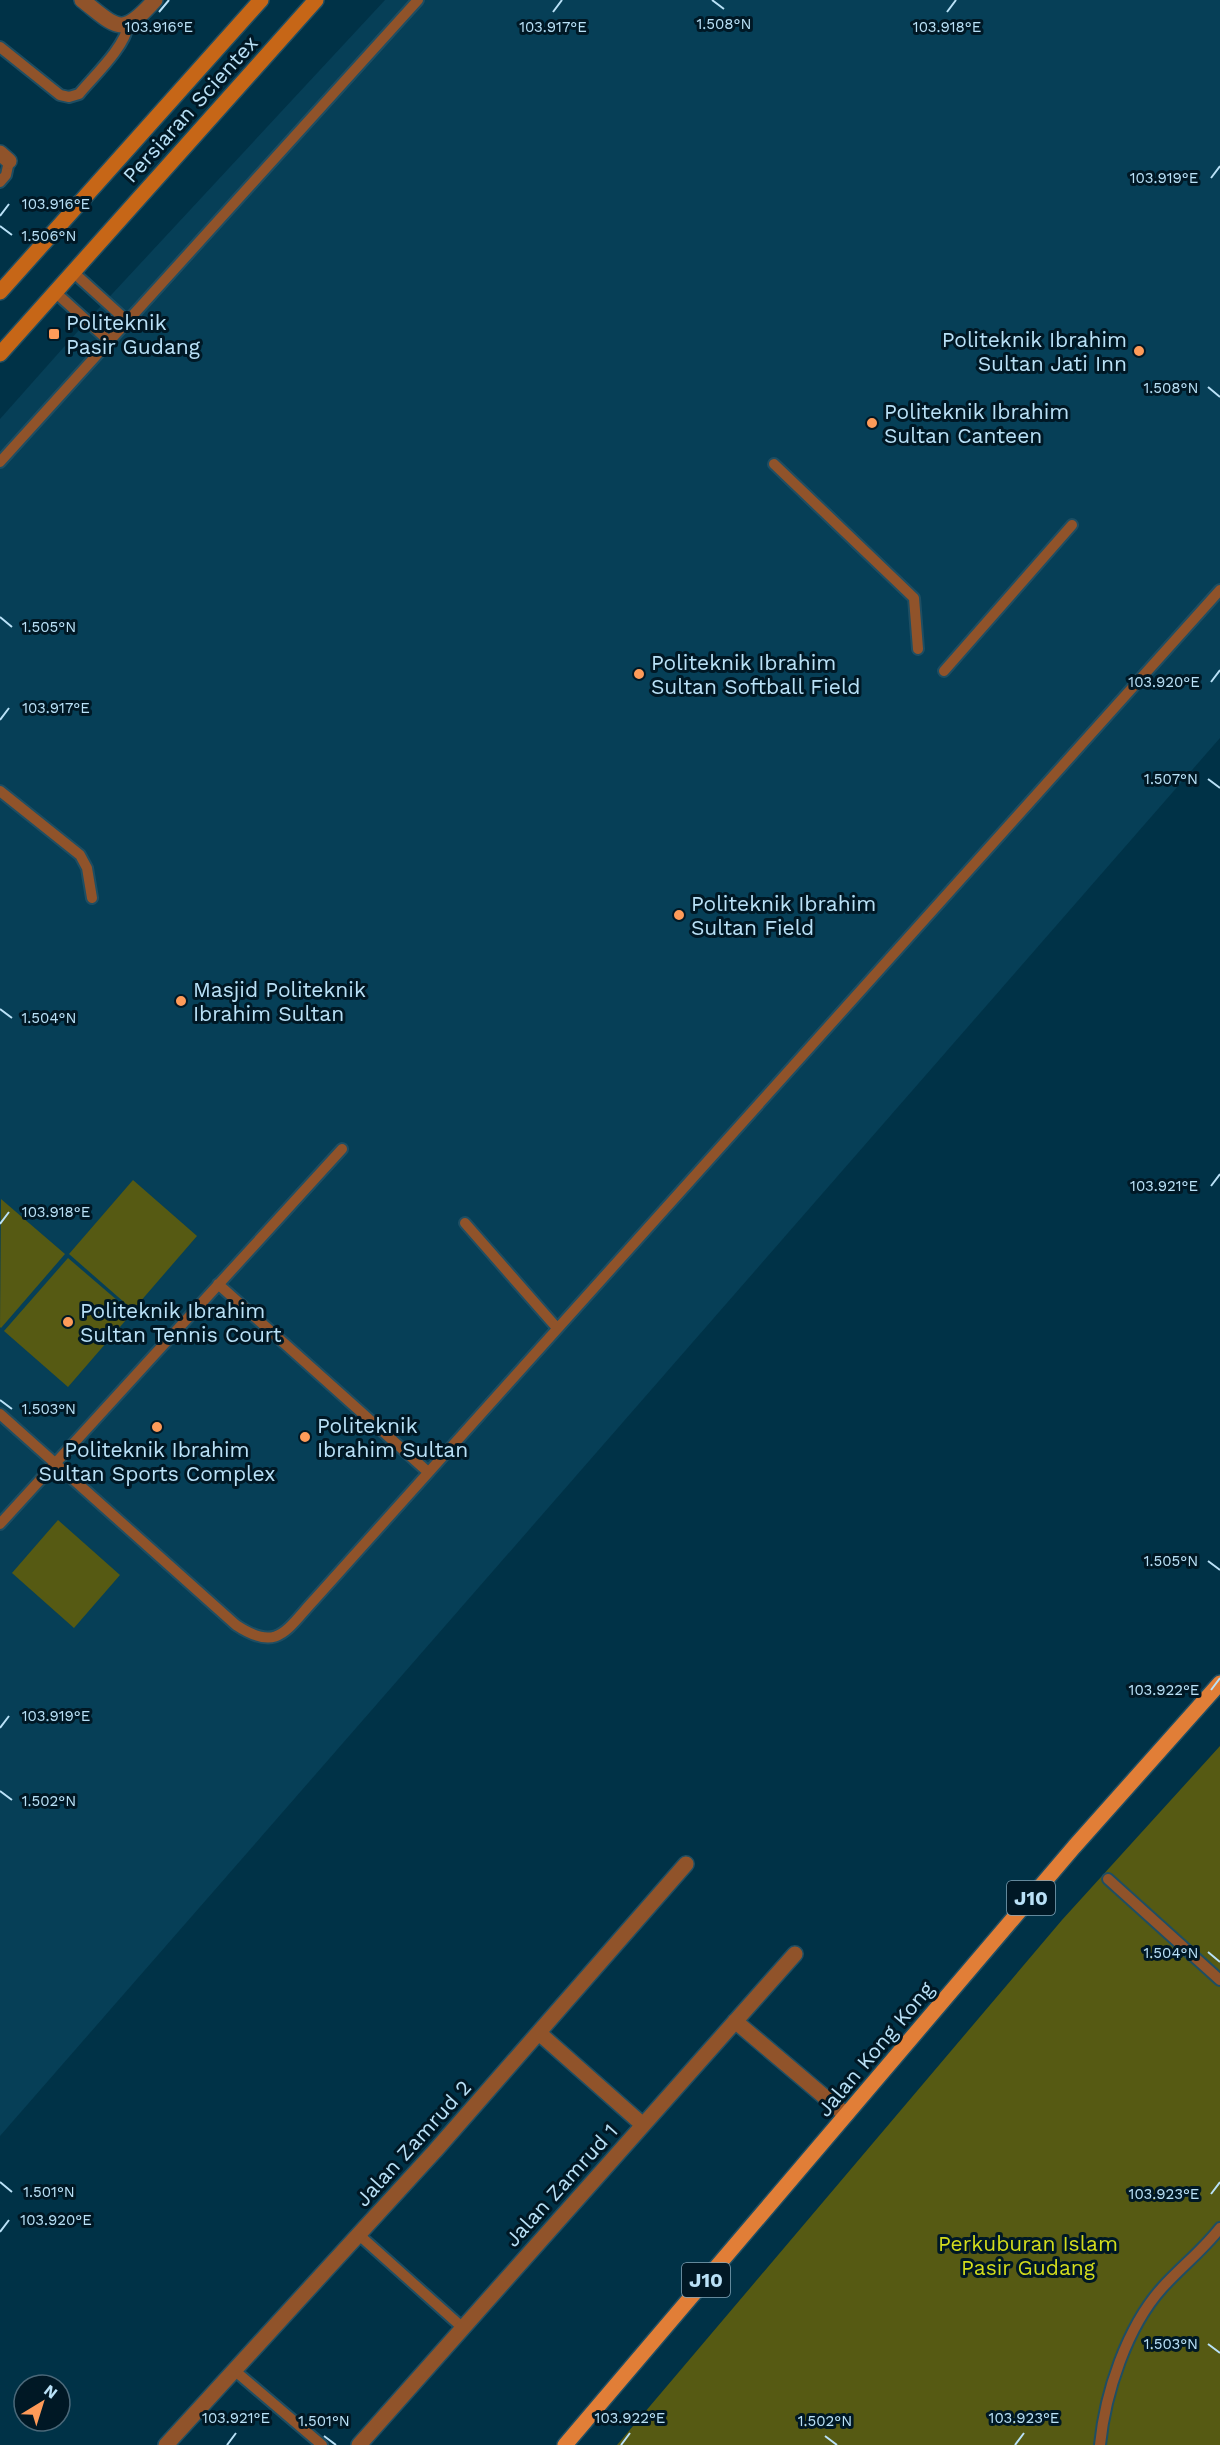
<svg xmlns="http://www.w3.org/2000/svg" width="1220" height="2445" viewBox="0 0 1220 2445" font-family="'Work Sans',sans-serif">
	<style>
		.built { fill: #063f57 }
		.green { fill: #565a13 }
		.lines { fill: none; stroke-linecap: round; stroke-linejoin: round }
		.service-casing { stroke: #1e4e63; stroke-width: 14 }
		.minor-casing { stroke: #1e4e63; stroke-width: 18 }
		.secondary-casing { stroke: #1e4e63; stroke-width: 18 }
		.primary-casing { stroke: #1e4e63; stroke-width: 18 }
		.service { stroke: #90532a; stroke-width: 10 }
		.minor { stroke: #90532a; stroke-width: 15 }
		.secondary { stroke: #c66617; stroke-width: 15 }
		.primary { stroke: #e17e37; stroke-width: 15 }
		.ticks { fill: none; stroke: #b9e1f7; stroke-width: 2 }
		.poi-dot { fill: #fe9b59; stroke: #001825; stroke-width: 2 }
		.labels { text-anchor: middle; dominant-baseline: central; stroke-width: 6; stroke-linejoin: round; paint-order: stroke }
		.shield { fill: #001825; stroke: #82a5b8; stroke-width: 1.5 }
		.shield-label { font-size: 20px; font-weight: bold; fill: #b9e1f7 }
		.street-label { font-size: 21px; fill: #b9e1f7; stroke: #001825 }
		.poi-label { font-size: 21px; fill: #b9e1f7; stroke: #001825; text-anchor: start }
		.park-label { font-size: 21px; fill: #d3dd1d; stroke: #001825 }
		.ticks-label { font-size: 15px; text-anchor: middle; fill: #b9e1f7; stroke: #001825; stroke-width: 6; stroke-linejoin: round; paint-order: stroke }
	</style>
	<rect width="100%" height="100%" fill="#003247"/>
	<path class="built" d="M 385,0 L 1220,0 L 1220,738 L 0,2136 L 0,419 L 87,321 Z"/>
	<path class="green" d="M 133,1180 L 197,1236 L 133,1310 L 69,1254 Z
		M 1,1199 L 65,1254 L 1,1328 L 0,1327 Z
		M 68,1258 L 132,1313 L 68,1387 L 4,1331 Z
		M 58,1520 L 120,1575 L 74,1628 L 12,1573 Z
		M 1220,1746 L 1220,2445 L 617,2445 L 1062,1920 Z"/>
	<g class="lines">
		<g class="service-casing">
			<path id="service" d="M 0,47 L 60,95 L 69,97 L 79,94 C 92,78 126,46 128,25
				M 0,182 L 6,175 L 9,161
				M 73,272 L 127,321
				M 55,292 L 109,341
				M 0,462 L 418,0
				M 774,464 L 914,598 L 918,649
				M 944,671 L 1072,525
				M 0,791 L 80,855 L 87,868 L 92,898
				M 465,1223 L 557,1328
				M 218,1284 L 428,1472
				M 0,1414 L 236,1625 C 278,1653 286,1630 315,1599 L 1220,590
				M 0,1524 L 342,1149
				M 1108,1879 L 1220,1980
				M 358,2234 L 463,2328
				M 234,2370 L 322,2445
				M 1100,2445 C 1105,2393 1127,2327 1162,2288 C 1181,2267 1203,2250 1220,2228"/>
		</g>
		<g class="minor-casing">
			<path id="minor" d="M 82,0 C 118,28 121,38 155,0
				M 0,153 L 9,161
				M 735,2021 L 846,2115
				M 539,2033 L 643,2125
				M 166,2445 L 435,2151 L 686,1864
				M 359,2445 L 795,1954"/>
		</g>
		<g class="secondary-casing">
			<path id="secondary" d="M 0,292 L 261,0
				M 0,354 L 316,0"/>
		</g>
		<g class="primary-casing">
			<path id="primary" d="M 565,2445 L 1074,1847 L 1220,1683"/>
		</g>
		<use href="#service" class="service"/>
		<use href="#minor" class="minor"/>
		<use href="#secondary" class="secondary"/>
		<use href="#primary" class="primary"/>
	</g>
	<path class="ticks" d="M 712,0 L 724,9M 159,12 L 169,0M 553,12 L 562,0M 947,12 L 956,0M 1211,178 L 1220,166M 0,216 L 9,204M 0,226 L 12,235M 1208,387 L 1220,397M 0,617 L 12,627M 1211,682 L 1220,670M 0,720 L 9,708M 1208,779 L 1220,788M 0,1009 L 12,1018M 1211,1186 L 1220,1174M 0,1224 L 9,1212M 0,1400 L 12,1409M 1208,1561 L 1220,1570M 1211,1690 L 1220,1678M 0,1728 L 9,1716M 0,1791 L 12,1800M 1208,1952 L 1220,1962M 0,2182 L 12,2192M 1211,2194 L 1220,2182M 0,2232 L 9,2220M 1208,2344 L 1220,2353M 324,2436 L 336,2445M 825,2436 L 837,2445M 227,2445 L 236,2433M 621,2445 L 630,2433M 1015,2445 L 1024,2433"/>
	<g class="poi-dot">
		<rect x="48" y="328" width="12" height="12" rx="3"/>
		<circle cx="1139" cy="351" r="6"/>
		<circle cx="872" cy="423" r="6"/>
		<circle cx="639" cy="674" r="6"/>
		<circle cx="679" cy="915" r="6"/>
		<circle cx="181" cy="1001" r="6"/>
		<circle cx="68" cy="1322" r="6"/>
		<circle cx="157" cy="1427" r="6"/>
		<circle cx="305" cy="1437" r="6"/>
	</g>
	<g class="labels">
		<g class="shield">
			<rect x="1007" y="1881" width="48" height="34" rx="4.5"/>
			<rect x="682" y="2263" width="48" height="34" rx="4.5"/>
		</g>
		<g class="shield-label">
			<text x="1031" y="1898">J10</text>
			<text x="706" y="2280">J10</text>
		</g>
		<g class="street-label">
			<text transform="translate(190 109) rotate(-48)">Persiaran Scientex</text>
			<text transform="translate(875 2049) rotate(-50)">Jalan Kong Kong</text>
			<text transform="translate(413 2143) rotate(-48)">Jalan Zamrud 2</text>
			<text transform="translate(561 2185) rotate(-48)">Jalan Zamrud 1</text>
		</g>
		<g class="poi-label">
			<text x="66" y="322">Politeknik<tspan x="66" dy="24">Pasir Gudang</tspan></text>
			<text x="1127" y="339" text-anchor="end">Politeknik Ibrahim<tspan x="1127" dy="24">Sultan Jati Inn</tspan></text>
			<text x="884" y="411">Politeknik Ibrahim<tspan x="884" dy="24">Sultan Canteen</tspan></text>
			<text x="651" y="662">Politeknik Ibrahim<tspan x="651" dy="24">Sultan Softball Field</tspan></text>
			<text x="691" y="903">Politeknik Ibrahim<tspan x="691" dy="24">Sultan Field</tspan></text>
			<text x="193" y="989">Masjid Politeknik<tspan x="193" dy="24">Ibrahim Sultan</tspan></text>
			<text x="80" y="1310">Politeknik Ibrahim<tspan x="80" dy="24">Sultan Tennis Court</tspan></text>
			<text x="317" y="1425">Politeknik<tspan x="317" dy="24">Ibrahim Sultan</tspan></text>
			<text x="157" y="1449" text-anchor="middle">Politeknik Ibrahim<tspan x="157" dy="24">Sultan Sports Complex</tspan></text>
		</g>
		<g class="park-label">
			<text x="1028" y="2243">Perkuburan Islam<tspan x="1028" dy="24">Pasir Gudang</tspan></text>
		</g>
	</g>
	<g class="ticks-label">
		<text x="724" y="29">1.508°N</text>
		<text x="947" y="32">103.918°E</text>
		<text x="159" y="32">103.916°E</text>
		<text x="553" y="32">103.917°E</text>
		<text x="1164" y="183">103.919°E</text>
		<text x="56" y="209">103.916°E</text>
		<text x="49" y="241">1.506°N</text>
		<text x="1171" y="393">1.508°N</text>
		<text x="49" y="632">1.505°N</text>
		<text x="1164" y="687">103.920°E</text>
		<text x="56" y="713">103.917°E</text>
		<text x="1171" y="784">1.507°N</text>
		<text x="49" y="1023">1.504°N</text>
		<text x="1164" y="1191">103.921°E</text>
		<text x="56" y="1217">103.918°E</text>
		<text x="49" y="1414">1.503°N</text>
		<text x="1171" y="1566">1.505°N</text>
		<text x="1164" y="1695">103.922°E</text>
		<text x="56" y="1721">103.919°E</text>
		<text x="49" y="1806">1.502°N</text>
		<text x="1171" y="1958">1.504°N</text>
		<text x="49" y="2197">1.501°N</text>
		<text x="1164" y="2199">103.923°E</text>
		<text x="56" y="2225">103.920°E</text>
		<text x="1171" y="2349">1.503°N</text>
		<text x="236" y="2423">103.921°E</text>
		<text x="630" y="2423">103.922°E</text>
		<text x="1024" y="2423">103.923°E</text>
		<text x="324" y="2426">1.501°N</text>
		<text x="825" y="2426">1.502°N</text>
	</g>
	<g transform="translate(42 2403) rotate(38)"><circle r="28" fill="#001825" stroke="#4a6879" stroke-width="1.5"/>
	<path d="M0-4.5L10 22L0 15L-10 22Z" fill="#fe9b59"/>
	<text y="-9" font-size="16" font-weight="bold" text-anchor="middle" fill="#b9e1f7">N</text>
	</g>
</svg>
